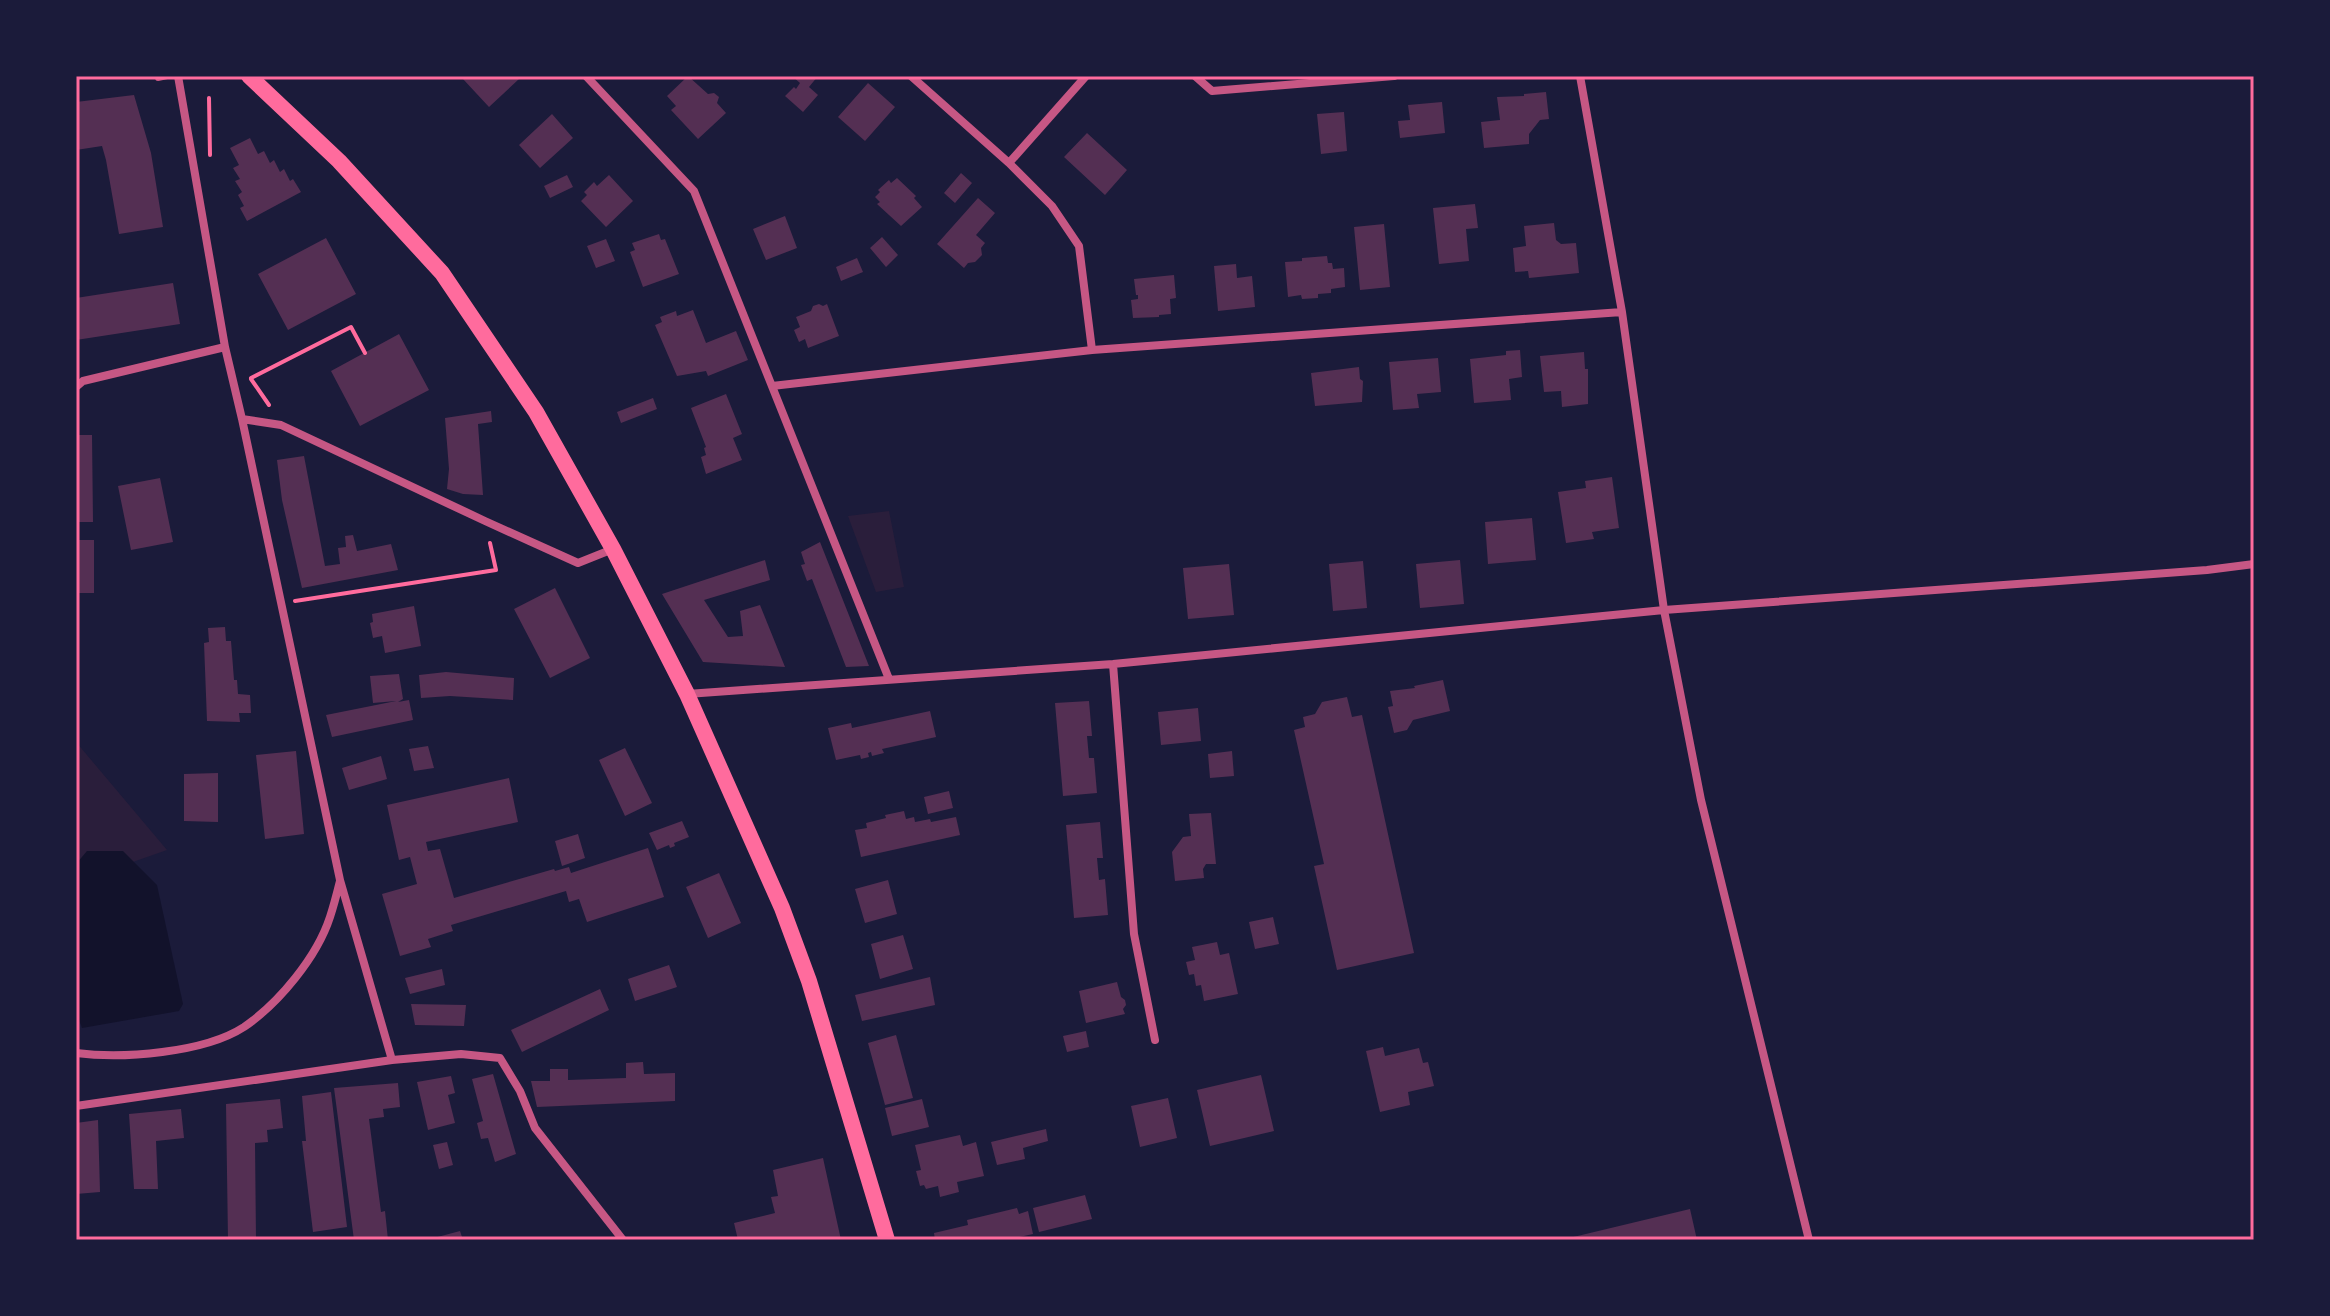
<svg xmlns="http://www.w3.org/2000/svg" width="2330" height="1316" viewBox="0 0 2330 1316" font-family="'Archivo Narrow',sans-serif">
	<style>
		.green { fill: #2a1e3b }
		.water { fill: #12122b }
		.building { fill: #542f53 }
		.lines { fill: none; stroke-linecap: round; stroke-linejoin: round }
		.path { stroke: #ff6b9d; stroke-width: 4 }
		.service { stroke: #c65784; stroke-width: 6 }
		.minor { stroke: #c65784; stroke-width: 8 }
		.secondary { stroke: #ff6b9d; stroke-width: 16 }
		.neatline { fill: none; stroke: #ff6b9d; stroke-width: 3 }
	</style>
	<rect width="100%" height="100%" fill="#1b1b3a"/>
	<path class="green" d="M 889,511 L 904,587 L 876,592 L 848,516 Z
		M 76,742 L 167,850 L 76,882 Z"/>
	<path class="water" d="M 87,851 L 123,851 L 157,885 L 183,1004 L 179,1011 L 82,1028 L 76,1011 L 76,864 Z"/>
	<path class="building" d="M 467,76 L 516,76 L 519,79 L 489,107 L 463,79 Z
		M 688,76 L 708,94 L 714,93 L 719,97 L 717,103 L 726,113 L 698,139 L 671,110 L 676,106 L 667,96 Z
		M 792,76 L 818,76 L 809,87 L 818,95 L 803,112 L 785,96 L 794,87 L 796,89 L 800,83 Z
		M 868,83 L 895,107 L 865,141 L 838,117 Z
		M 1546,92 L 1549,119 L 1540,120 L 1529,134 L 1529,144 L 1484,148 L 1481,122 L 1500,120 L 1497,97 L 1524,96 L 1524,94 Z
		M 134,95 L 151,153 L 163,227 L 119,234 L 106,160 L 102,146 L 76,150 L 76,102 Z
		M 1442,102 L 1445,133 L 1400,138 L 1398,121 L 1410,120 L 1408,105 Z
		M 1344,112 L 1347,151 L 1321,154 L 1317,114 Z
		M 552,114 L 573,138 L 540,168 L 519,145 Z
		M 1087,133 L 1127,170 L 1105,195 L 1064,157 Z
		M 250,138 L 258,154 L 264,151 L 270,163 L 274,160 L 280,172 L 284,169 L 290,181 L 293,179 L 301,192 L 247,221 L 240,208 L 244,206 L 238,195 L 242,192 L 235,181 L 240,179 L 233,168 L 239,165 L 230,148 Z
		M 961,173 L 972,183 L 955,203 L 944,193 Z
		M 567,175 L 573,187 L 550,198 L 544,186 Z
		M 609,175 L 633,201 L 606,227 L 581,201 L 587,195 L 584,192 L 594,182 L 597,186 Z
		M 897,178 L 916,196 L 914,198 L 922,207 L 901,226 L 877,204 L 880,202 L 875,197 L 880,192 L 878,190 L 889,180 L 891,183 Z
		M 978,198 L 995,213 L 976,235 L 985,243 L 981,248 L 982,255 L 975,262 L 968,263 L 964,268 L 937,244 Z
		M 1475,204 L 1478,228 L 1466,229 L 1469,261 L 1439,264 L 1433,208 Z
		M 785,216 L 797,248 L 766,260 L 753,229 Z
		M 1554,223 L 1556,240 L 1561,244 L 1576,243 L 1579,273 L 1529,278 L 1528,271 L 1515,272 L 1513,248 L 1526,246 L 1524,226 Z
		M 1384,224 L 1390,287 L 1360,290 L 1354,227 Z
		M 659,234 L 661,240 L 665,239 L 679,274 L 643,287 L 630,252 L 635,250 L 632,243 Z
		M 882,237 L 898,255 L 886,267 L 870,248 Z
		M 326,238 L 356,294 L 288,330 L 258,274 Z
		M 606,239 L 615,261 L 596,268 L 587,246 Z
		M 1327,256 L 1328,263 L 1332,263 L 1333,269 L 1344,268 L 1345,287 L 1331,289 L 1331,293 L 1318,294 L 1318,298 L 1302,299 L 1301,295 L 1288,297 L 1285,262 L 1302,261 L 1302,258 Z
		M 857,258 L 863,272 L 841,281 L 836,267 Z
		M 1236,264 L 1237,278 L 1252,276 L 1255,307 L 1218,311 L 1214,266 Z
		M 1174,275 L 1176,298 L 1170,299 L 1171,314 L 1159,315 L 1159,317 L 1133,318 L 1131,300 L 1138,299 L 1138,295 L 1136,295 L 1134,279 Z
		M 173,283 L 180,324 L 76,340 L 76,298 Z
		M 819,304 L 823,306 L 827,304 L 839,336 L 808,348 L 805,339 L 799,342 L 794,330 L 800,327 L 796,317 L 811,311 L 813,306 Z
		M 693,310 L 706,343 L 736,331 L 748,360 L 708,376 L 706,371 L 677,376 L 655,325 L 662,322 L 660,317 L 676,311 L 677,316 Z
		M 399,334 L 429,390 L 360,426 L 331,371 Z
		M 1520,350 L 1522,377 L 1509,379 L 1511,400 L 1474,403 L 1470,359 L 1506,355 L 1506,351 Z
		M 1584,352 L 1585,369 L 1588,369 L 1588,404 L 1562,407 L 1561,391 L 1544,392 L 1540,356 Z
		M 1438,358 L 1441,392 L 1417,394 L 1419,408 L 1393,410 L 1389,362 Z
		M 1359,367 L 1360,379 L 1363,381 L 1362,402 L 1315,406 L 1311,373 Z
		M 726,394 L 742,434 L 733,438 L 742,460 L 706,474 L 701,457 L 706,455 L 704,448 L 706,447 L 691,408 Z
		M 653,398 L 657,409 L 621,423 L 617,412 Z
		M 491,411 L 492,422 L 478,424 L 483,495 L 463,494 L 447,489 L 449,469 L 445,418 Z
		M 76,435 L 92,435 L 93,522 L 76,522 Z
		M 304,456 L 325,566 L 340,564 L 338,548 L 346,547 L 345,536 L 353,535 L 357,551 L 391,544 L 398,570 L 302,588 L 282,500 L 277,460 Z
		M 1612,477 L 1619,528 L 1592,532 L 1594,539 L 1566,543 L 1558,492 L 1586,488 L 1585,481 Z
		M 160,478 L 173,542 L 131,550 L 118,486 Z
		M 1532,518 L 1536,560 L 1488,564 L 1485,522 Z
		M 76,540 L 94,540 L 94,593 L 76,593 Z
		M 820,542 L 869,666 L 846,667 L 812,579 L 807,581 L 801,565 L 805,564 L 801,552 Z
		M 765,560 L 770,580 L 704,600 L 728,637 L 743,636 L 740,611 L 760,605 L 785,667 L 703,662 L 662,594 Z
		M 1460,560 L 1464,604 L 1420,608 L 1416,564 Z
		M 1363,561 L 1367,608 L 1333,611 L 1329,564 Z
		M 1229,564 L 1234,615 L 1188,619 L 1183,568 Z
		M 555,588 L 590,658 L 550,678 L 514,609 Z
		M 414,606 L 421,646 L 385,653 L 382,636 L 373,638 L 370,623 L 373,622 L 372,614 Z
		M 225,627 L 226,641 L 231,641 L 234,680 L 237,680 L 238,694 L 250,695 L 251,713 L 239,713 L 240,722 L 207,721 L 204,643 L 209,642 L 208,628 Z
		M 446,672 L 514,678 L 513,700 L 450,696 L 421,698 L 419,675 Z
		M 399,674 L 403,699 L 398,702 L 409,700 L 413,720 L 332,737 L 326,715 L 396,701 L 373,703 L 370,676 Z
		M 1443,680 L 1450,711 L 1413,720 L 1407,730 L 1394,733 L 1388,707 L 1393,706 L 1390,691 L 1415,688 L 1414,686 Z
		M 1347,697 L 1352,717 L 1362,715 L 1414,953 L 1337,970 L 1314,866 L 1324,864 L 1294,730 L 1305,727 L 1303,717 L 1315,714 L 1322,702 Z
		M 1089,701 L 1092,736 L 1087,736 L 1089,758 L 1094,758 L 1097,793 L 1063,796 L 1055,703 Z
		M 1198,708 L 1201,741 L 1161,745 L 1158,712 Z
		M 930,711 L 936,737 L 882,749 L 884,753 L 872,756 L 871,752 L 868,753 L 869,757 L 861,759 L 860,755 L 836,760 L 828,728 L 851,723 L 852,728 Z
		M 428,746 L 434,768 L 414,771 L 409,749 Z
		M 625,748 L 652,803 L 625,816 L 599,760 Z
		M 296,751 L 304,834 L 265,839 L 256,755 Z
		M 1232,751 L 1234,776 L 1210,778 L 1208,754 Z
		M 381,756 L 387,779 L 349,790 L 342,768 Z
		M 218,773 L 218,822 L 184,821 L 184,774 Z
		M 509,778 L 518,822 L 426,842 L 428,851 L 440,849 L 454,898 L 554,869 L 555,871 L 569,867 L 571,873 L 648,848 L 664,897 L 587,922 L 579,899 L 569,902 L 566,891 L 451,925 L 453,931 L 428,939 L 431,947 L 400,956 L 382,894 L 417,884 L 410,857 L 399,860 L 387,805 Z
		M 949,791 L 953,808 L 928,814 L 924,797 Z
		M 904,811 L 906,819 L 914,817 L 915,822 L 930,819 L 931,822 L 956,817 L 960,835 L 861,857 L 855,830 L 867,828 L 866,823 L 886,818 L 885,815 Z
		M 1211,813 L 1216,864 L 1206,864 L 1203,869 L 1204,878 L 1175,881 L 1172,852 L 1183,837 L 1191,836 L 1189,814 Z
		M 682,821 L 689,837 L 674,843 L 675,846 L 670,848 L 669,845 L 657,850 L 649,833 Z
		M 1100,822 L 1103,858 L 1097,858 L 1099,880 L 1105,879 L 1108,915 L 1074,918 L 1066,825 Z
		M 578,834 L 585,858 L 562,866 L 555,841 Z
		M 719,873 L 741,923 L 708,938 L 686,887 Z
		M 888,880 L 897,914 L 865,923 L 855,889 Z
		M 1273,917 L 1279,944 L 1255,949 L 1249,922 Z
		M 903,935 L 913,969 L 880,979 L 871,944 Z
		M 1217,942 L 1220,955 L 1229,953 L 1238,994 L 1204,1001 L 1201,985 L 1196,986 L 1194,974 L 1189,975 L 1186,962 L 1195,960 L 1192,947 Z
		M 669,965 L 677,987 L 635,1001 L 628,979 Z
		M 442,969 L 445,985 L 410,994 L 405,978 Z
		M 930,977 L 935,1005 L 862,1021 L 855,995 Z
		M 1117,982 L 1121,997 L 1125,1000 L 1126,1005 L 1123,1009 L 1125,1014 L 1086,1023 L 1079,991 Z
		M 600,989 L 609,1010 L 522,1052 L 511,1030 Z
		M 411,1004 L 466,1005 L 464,1026 L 415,1025 Z
		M 1086,1031 L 1089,1047 L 1067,1052 L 1063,1036 Z
		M 896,1035 L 913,1098 L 885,1105 L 868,1043 Z
		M 1383,1047 L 1385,1056 L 1419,1048 L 1423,1063 L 1428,1062 L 1434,1086 L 1408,1092 L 1410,1105 L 1380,1112 L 1366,1051 Z
		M 643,1062 L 644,1074 L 675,1073 L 675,1101 L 537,1107 L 531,1081 L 550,1081 L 550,1069 L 568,1069 L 568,1080 L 626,1078 L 626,1063 Z
		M 493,1074 L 516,1154 L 495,1162 L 488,1138 L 481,1139 L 477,1123 L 483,1121 L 472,1079 Z
		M 1261,1075 L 1274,1131 L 1210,1146 L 1197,1090 Z
		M 451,1076 L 455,1093 L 448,1095 L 455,1123 L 428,1130 L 417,1082 Z
		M 398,1083 L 400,1107 L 383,1109 L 384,1117 L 369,1119 L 381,1212 L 385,1211 L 388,1240 L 354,1240 L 334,1088 Z
		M 331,1092 L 347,1227 L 313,1232 L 302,1141 L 306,1141 L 302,1096 Z
		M 1168,1098 L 1177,1138 L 1140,1147 L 1131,1106 Z
		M 280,1099 L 283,1128 L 267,1130 L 268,1142 L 255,1143 L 256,1240 L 228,1240 L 226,1104 Z
		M 922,1099 L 929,1127 L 892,1136 L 885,1108 Z
		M 181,1109 L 184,1138 L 156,1141 L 158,1189 L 134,1189 L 129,1114 Z
		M 98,1120 L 100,1192 L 76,1194 L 76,1123 Z
		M 1046,1129 L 1048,1141 L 1023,1148 L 1025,1159 L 997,1165 L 991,1142 Z
		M 960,1135 L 963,1146 L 976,1142 L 984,1176 L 957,1182 L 959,1192 L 940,1197 L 938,1186 L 926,1189 L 924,1185 L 920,1186 L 916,1171 L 921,1170 L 915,1145 Z
		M 447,1142 L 453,1165 L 439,1169 L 433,1145 Z
		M 823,1158 L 841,1240 L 738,1240 L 734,1223 L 775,1213 L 771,1197 L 778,1196 L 773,1170 Z
		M 1085,1195 L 1092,1219 L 1039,1232 L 1033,1208 Z
		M 1017,1208 L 1019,1214 L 1028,1211 L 1033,1234 L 1005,1240 L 935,1240 L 934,1233 L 968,1225 L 967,1220 Z
		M 1690,1209 L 1697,1240 L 1565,1240 L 1565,1239 Z
		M 460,1231 L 463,1240 L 430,1240 L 430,1239 Z"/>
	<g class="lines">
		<path class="path" d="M 209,98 L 210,155
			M 251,378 L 351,327 L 365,353
			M 251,379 L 269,405
			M 295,601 L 496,570 L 490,543"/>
		<path class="service" d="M 158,78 L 167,76"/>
		<path class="minor" d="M 178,76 L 225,347 L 242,419 L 281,425 L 485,521 L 578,563 L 613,549
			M 586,76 L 694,191 L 889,679
			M 911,76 L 1009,163 L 1052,206 L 1079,246 L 1092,350
			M 1195,76 L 1212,91 L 1394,76
			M 1580,76 L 1622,312 L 1664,610 L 1701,800 L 1809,1240
			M 1009,163 L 1086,76
			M 772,386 L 1092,350 L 1622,312
			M 76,387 L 83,381 L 225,347
			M 242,419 L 340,880 L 392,1060
			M 1113,664 L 1134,934 L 1155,1040
			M 687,694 L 1113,664 L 1664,610 L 2207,570 L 2254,564
			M 76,1053 C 122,1059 204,1053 244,1027 C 279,1003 317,957 330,917 C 334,905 337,893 340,881
			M 76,1106 L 392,1060 L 461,1054 L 500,1058 L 520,1091 L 535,1128 L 623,1240"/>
		<path class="secondary" d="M 249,76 L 339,161 L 442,273 L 536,412 L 613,549 L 687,694 L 782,908 L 809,981 L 887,1240"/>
	</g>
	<rect width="2330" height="1316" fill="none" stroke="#1b1b3a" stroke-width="156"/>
	<rect x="78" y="78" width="2174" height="1160" class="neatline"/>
</svg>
